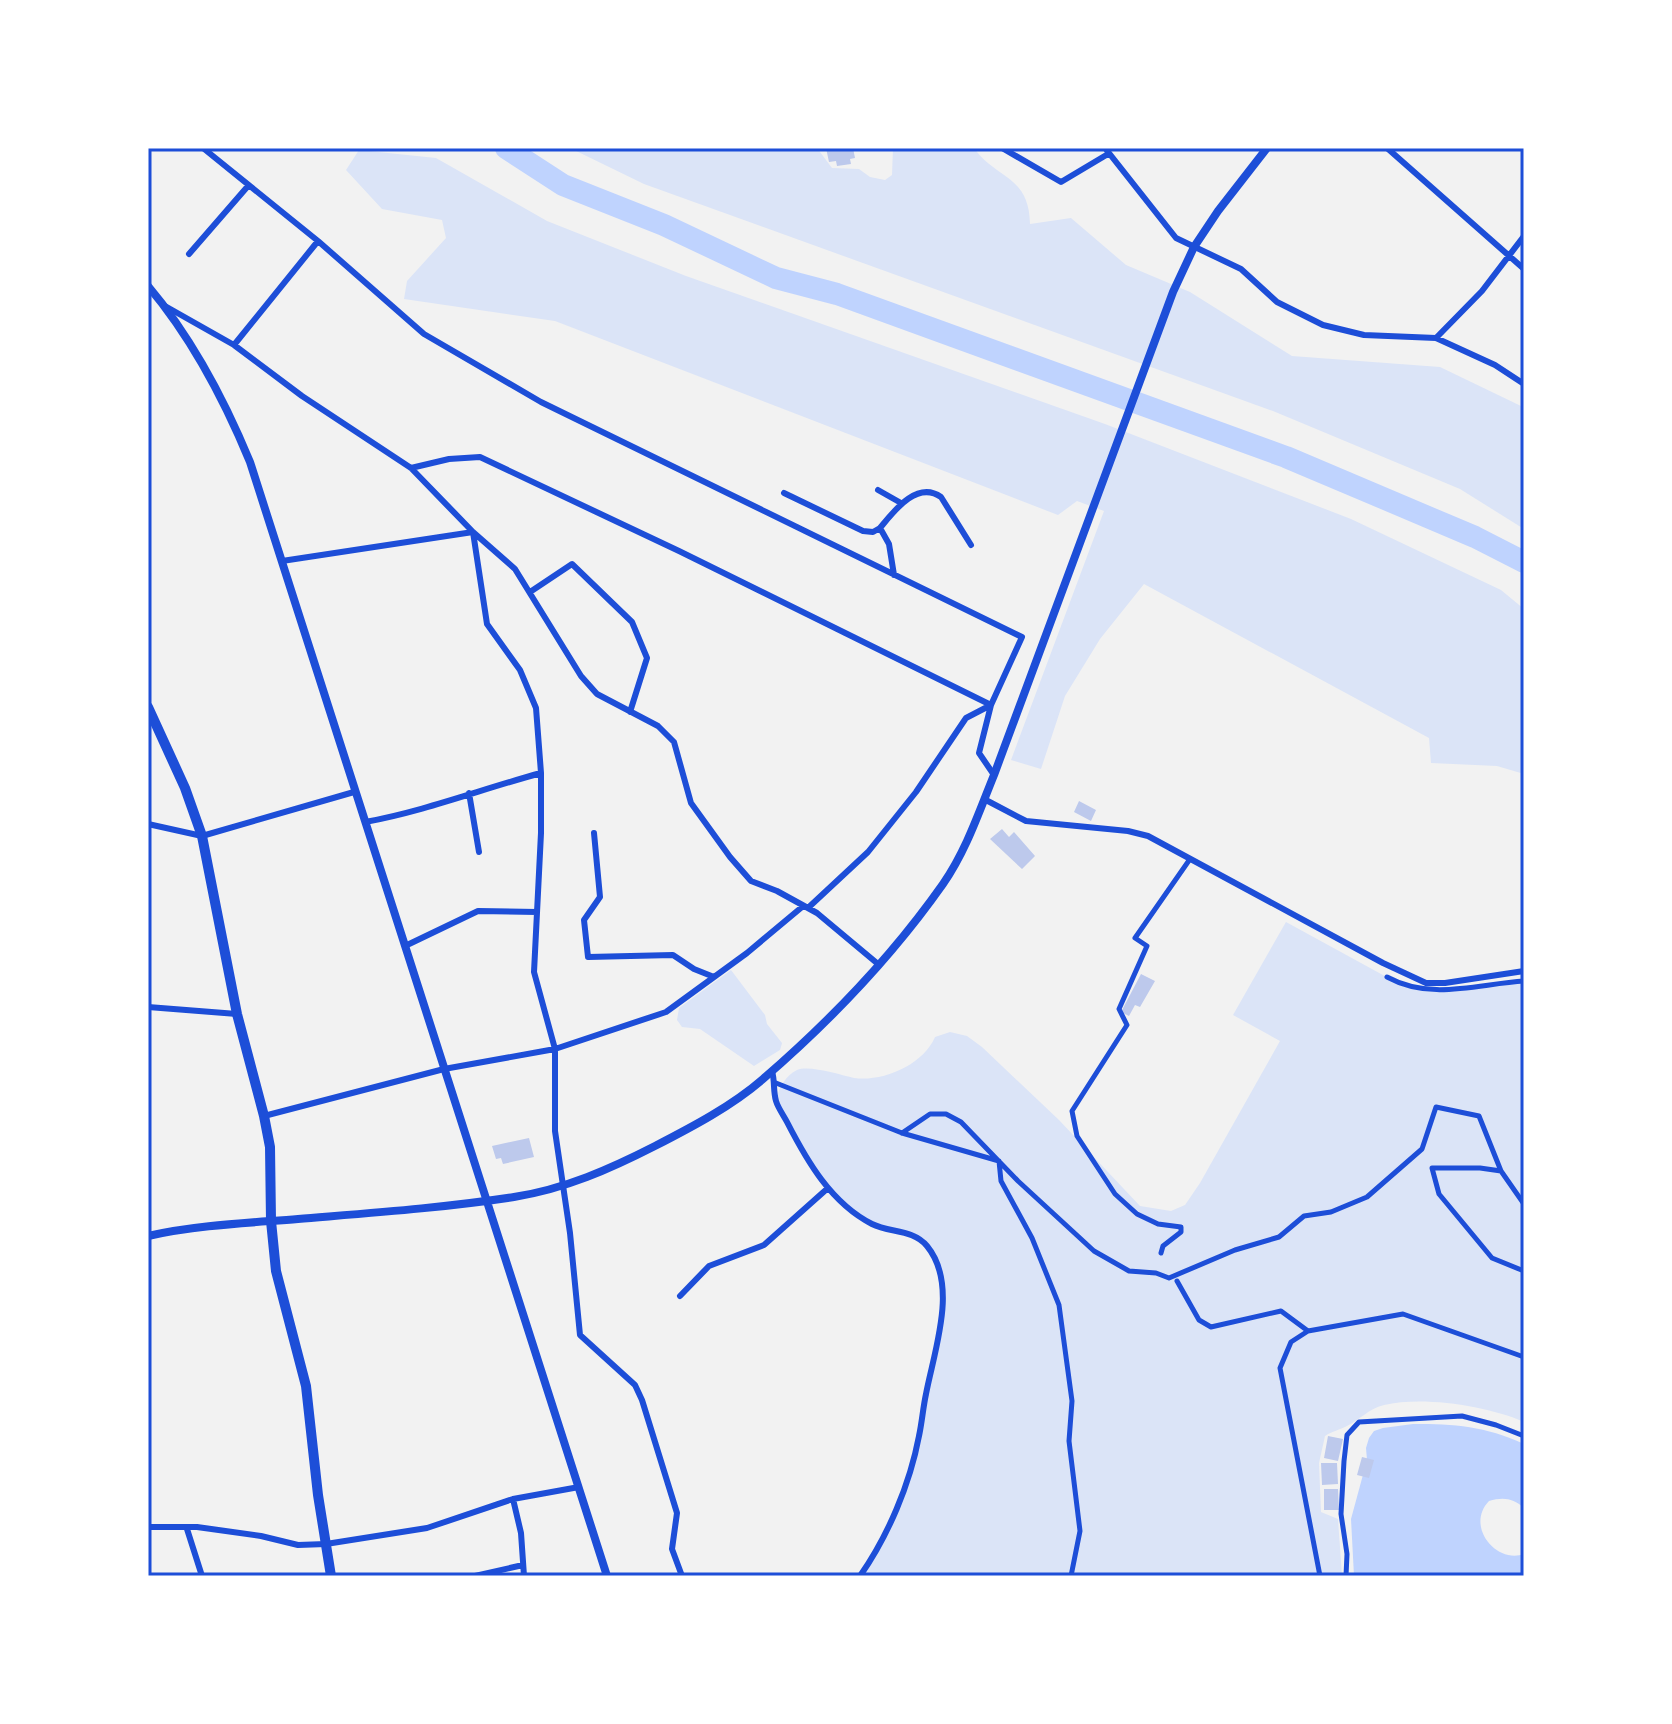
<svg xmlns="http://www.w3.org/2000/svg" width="1672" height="1724" viewBox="0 0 1672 1724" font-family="Cabin,sans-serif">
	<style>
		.green { fill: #dbe4f7 }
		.water { fill: #bfd3fe }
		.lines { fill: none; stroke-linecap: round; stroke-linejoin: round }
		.river { stroke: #bfd3fe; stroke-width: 22 }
		.building { fill: #bdc9ec }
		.pedestrian { stroke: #1d4ed8; stroke-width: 5 }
		.minor { stroke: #1d4ed8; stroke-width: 6 }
		.tertiary { stroke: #1d4ed8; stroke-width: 8 }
		.trunk { stroke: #1d4ed8; stroke-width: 10 }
		.neatline { fill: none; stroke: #1d4ed8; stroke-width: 3 }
	</style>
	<rect width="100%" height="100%" fill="#f2f2f2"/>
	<path class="green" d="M 570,148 L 817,148 L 832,168 L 859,169 L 870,177 L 885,180 L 892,175 L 893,148 L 974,148 C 997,180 1029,175 1030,224 L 1071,218 L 1126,265 L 1190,292 L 1292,356 L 1440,367 L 1521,406 L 1524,402 L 1524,529 L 1460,489 L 1273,411 L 644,184 Z
		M 359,150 L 436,158 L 547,221 L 686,276 L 1105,424 L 1351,519 L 1501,590 L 1524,609 L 1524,774 L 1497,766 L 1431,763 L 1429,738 L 1144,584 L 1100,639 L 1065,696 L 1041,769 L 1011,760 L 1104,511 L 1077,501 L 1058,515 L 555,321 L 404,299 L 407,281 L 446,238 L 442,220 L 382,209 L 346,170 Z
		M 1286,922 L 1403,986 L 1418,990 L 1524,981 L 1524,1422 C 1487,1406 1424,1396 1384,1405 C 1368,1409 1361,1419 1347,1426 C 1340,1430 1332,1431 1325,1436 L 1319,1463 L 1321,1512 L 1338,1519 L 1342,1576 L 860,1576 L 873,1557 L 904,1488 L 942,1326 L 940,1270 L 927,1245 L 907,1232 L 874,1225 L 828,1188 L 776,1100 C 778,1089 786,1075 797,1070 C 810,1065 840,1075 854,1078 C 883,1082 923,1065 935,1037 L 950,1032 L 967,1036 L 982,1047 L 1059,1120 L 1140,1206 L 1171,1211 L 1185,1205 L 1200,1183 L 1280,1041 L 1233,1015 Z
		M 731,970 L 765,1015 L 767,1024 L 782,1043 L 780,1050 L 754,1066 L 700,1029 L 682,1027 L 677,1020 L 679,1008 Z"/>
	<path class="water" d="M 1413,1424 C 1455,1424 1485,1426 1524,1444 L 1524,1508 C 1513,1498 1503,1497 1489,1501 C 1465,1526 1496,1564 1524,1554 L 1524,1576 L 1354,1576 L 1351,1519 L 1367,1460 L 1366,1448 L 1369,1438 L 1374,1431 L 1383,1428 Z"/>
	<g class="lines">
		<path class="river" d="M 506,148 L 563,185 L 664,225 L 776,278 L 837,294 L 1286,457 L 1475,537 L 1524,562"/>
	</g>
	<path class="building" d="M 826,148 L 853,148 L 855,158 L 850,159 L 851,164 L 837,166 L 836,161 L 829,162 Z
		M 1079,801 L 1096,810 L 1091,821 L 1074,812 Z
		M 1002,829 L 1009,837 L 1014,832 L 1035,856 L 1022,869 L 990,839 Z
		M 1141,974 L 1155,981 L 1140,1007 L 1135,1005 L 1129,1016 L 1121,1012 Z
		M 529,1138 L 534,1157 L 503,1164 L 501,1158 L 496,1159 L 492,1146 Z
		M 1328,1436 L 1343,1439 L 1338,1461 L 1324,1458 Z
		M 1362,1457 L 1374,1460 L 1369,1478 L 1357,1475 Z
		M 1321,1463 L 1337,1463 L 1338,1484 L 1322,1485 Z
		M 1324,1489 L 1338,1489 L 1339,1510 L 1324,1510 Z"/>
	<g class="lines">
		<path class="pedestrian" d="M 1387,977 C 1431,1001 1477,984 1524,981
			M 776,1083 L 902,1133 L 999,1161 L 1001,1181 L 1032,1238 L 1059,1305 L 1072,1401 L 1069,1441 L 1080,1531 L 1071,1576
			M 902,1133 L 930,1114 L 946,1114 L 961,1122 L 1018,1181 L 1094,1251 L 1129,1271 L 1156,1273 L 1169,1278 L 1235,1250 L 1279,1237 L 1304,1216 L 1331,1212 L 1367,1197 L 1422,1149 L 1436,1107 L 1479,1116 L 1501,1171 L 1480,1168 L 1432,1168 L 1439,1194 L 1492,1258 L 1524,1271
			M 1501,1171 L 1524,1204
			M 1161,1253 L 1163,1246 L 1181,1232 L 1181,1227 L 1158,1224 L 1137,1214 L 1115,1194 L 1077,1136 L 1072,1111 L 1127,1025 L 1119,1009 L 1147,946 L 1135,938 L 1190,859
			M 1177,1281 L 1199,1320 L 1211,1327 L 1281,1311 L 1308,1331 L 1291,1342 L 1280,1368 L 1320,1576
			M 1308,1331 L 1403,1314 L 1524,1357
			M 1346,1576 L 1347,1554 L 1341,1514 L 1344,1461 L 1347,1435 L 1359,1422 L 1462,1416 L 1496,1425 L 1524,1436"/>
		<path class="minor" d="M 203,148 L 318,241 L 424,334 L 541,402 L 1022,637 L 991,705 L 979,753 L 994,775
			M 1002,148 L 1061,182 L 1108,154
			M 1105,148 L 1176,238 L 1241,269 L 1277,302 L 1323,325 L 1364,335 L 1436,338 L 1495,365 L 1524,384
			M 1387,148 L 1524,269
			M 189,254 L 248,186
			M 165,306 L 234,345 L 302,396 L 411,468 L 473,532 L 515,569 L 581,676 L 597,694 L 658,726 L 674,742 L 691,803 L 730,857 L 751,881 L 777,891 L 817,913 L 878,964
			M 1436,338 L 1482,291 L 1524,236
			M 234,345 L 318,241
			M 411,468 L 449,459 L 480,457 L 679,551 L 991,705
			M 878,490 L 901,503
			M 784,493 L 863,531 L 873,532 L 880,528
			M 473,532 L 487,624 L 520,670 L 536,708 L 541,773 L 541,833 L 534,972 L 555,1049 L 555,1131 L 570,1233 L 580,1335 L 635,1385 L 642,1400 L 677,1513 L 672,1549 L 682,1576
			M 282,561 L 473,532
			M 894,575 L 889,544 L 880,528 C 894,511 917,480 941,497 L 971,545
			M 530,592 L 572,564 L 632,622 L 647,658 L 630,712
			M 469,793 L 479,852
			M 984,799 L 1026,821 L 1128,831 L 1148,836 L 1383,963 L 1426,983 L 1445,983 L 1524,971
			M 365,822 C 425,811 482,789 541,773
			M 148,824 L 202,836 L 354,792
			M 594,833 L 600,897 L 584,920 L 588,957 L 673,955 L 694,969 L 714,977
			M 405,946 L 478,911 L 537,912
			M 148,1007 L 237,1014
			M 772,1071 C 775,1081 773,1091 776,1101 C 778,1108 784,1116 787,1122 C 807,1161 831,1203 872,1224 C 890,1233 913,1229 927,1246 C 959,1285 934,1351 926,1394 C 923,1408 922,1422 919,1436 C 910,1484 888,1536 860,1576
			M 264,1116 L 444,1069 L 555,1049 L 666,1012 L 747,953 L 802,907 L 809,907 L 868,852 L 916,792 L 966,718 L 991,705
			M 680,1296 L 709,1266 L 764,1245 L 828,1188
			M 513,1499 L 521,1533 L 524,1576
			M 148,1527 L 197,1527 L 261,1536 L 298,1545 L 326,1544 L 427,1528 L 513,1499 L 579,1487
			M 187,1529 L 202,1576
			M 475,1576 L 523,1565"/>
		<path class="tertiary" d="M 148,286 C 192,338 224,399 250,462 L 607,1576
			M 148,1236 C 197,1225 248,1223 298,1219 C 370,1213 442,1208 514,1197 C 565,1189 610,1169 655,1146 C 692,1127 732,1106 763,1079 C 829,1022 893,955 943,884 C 966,851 979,812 994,775 L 1173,292 L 1194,247 L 1218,211 L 1267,148"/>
		<path class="trunk" d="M 148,707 L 185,788 L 202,836 L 237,1014 L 264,1116 L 270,1147 L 271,1221 L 276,1271 L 306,1386 L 318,1495 L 331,1576"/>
	</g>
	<rect width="1672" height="1724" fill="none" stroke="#ffffff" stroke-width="300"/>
	<rect x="150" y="150" width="1372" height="1424" class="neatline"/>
</svg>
